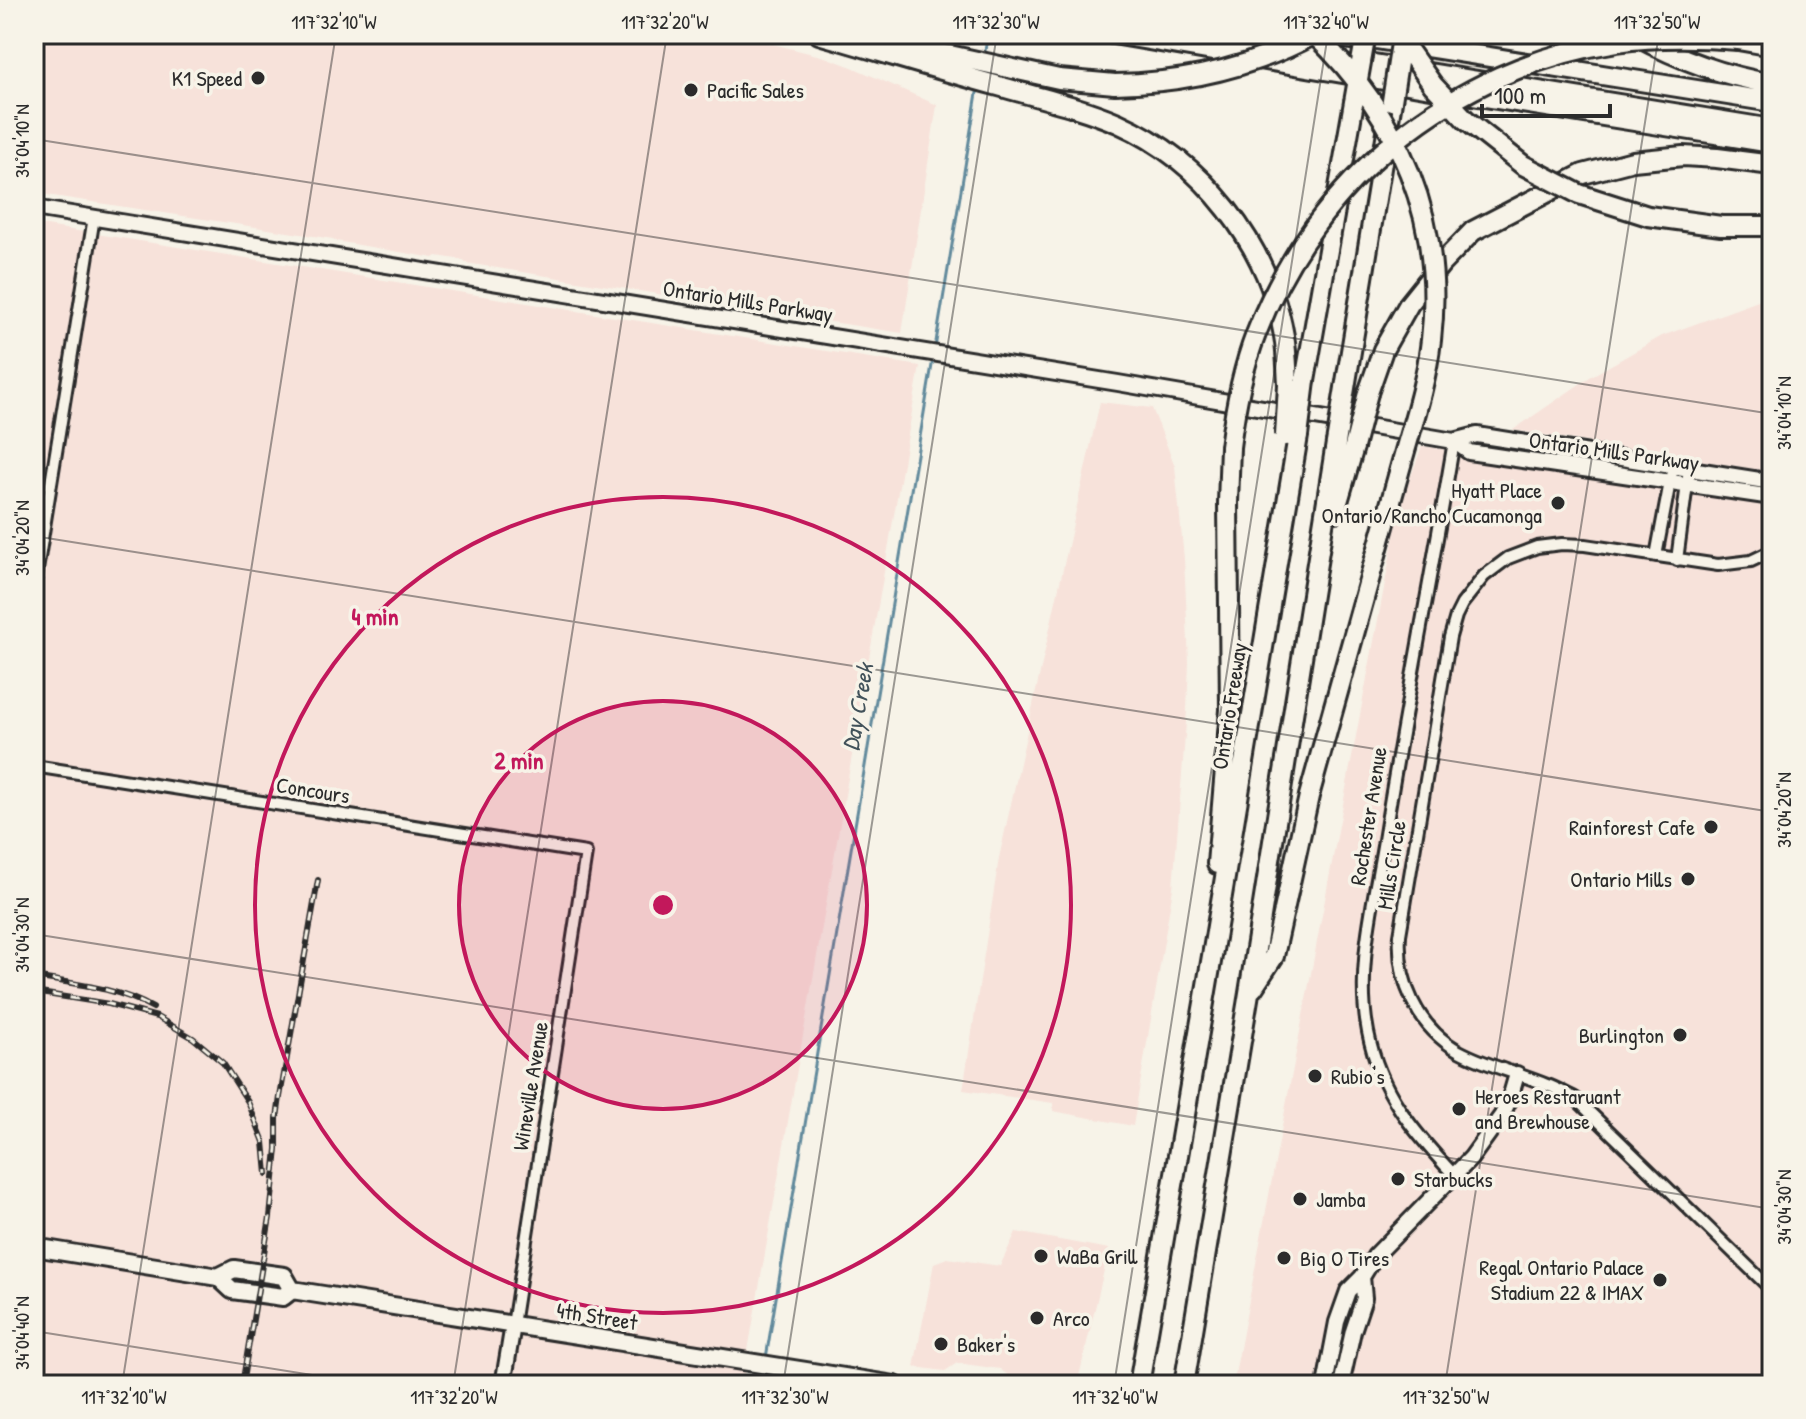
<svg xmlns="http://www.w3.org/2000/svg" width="1806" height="1419" viewBox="0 0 1806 1419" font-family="'Patrick Hand',sans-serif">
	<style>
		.built { fill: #f7e2da }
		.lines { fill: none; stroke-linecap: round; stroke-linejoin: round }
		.stream { stroke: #628a9c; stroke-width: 3 }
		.street-casing { stroke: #2b2b2b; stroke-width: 16 }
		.secondary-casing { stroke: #2b2b2b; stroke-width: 20 }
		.primary-casing { stroke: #2b2b2b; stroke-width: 22 }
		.highway-casing { stroke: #2b2b2b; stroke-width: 24 }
		.street { stroke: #f7f3e8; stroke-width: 10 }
		.secondary { stroke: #f7f3e8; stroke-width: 14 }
		.primary { stroke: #f7f3e8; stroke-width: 16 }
		.highway { stroke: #f7f3e8; stroke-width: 18 }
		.rail-casing { stroke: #2b2b2b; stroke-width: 6 }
		.rail { stroke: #f7f3e8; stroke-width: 3; stroke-dasharray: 9; stroke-linecap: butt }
		.highway-bridge-casing { stroke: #2b2b2b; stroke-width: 24; stroke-linecap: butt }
		.highway-bridge { stroke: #f7f3e8; stroke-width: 18 }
		.ticks { fill: none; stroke: #2b2b2b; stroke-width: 2; stroke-opacity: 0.45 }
		.ring { fill: none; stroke: #c2185b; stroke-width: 4 }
		.poi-dot { fill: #2b2b2b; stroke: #f7f3e8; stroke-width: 3 }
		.labels { text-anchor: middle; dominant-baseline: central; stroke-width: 7; stroke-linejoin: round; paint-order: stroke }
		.poi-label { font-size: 22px; fill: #2b2b2b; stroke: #f7f3e8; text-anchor: start }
		.street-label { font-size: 22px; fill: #2b2b2b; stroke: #f7f3e8 }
		.water-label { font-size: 24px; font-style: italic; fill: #42525a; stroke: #f7f3e8 }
		.centre { fill: #c2185b; stroke: #f7f3e8; stroke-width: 4 }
		.ring-label { font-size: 24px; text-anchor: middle; font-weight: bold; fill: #c2185b; stroke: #f7f3e8; stroke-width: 7; stroke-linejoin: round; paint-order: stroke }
		.neatline { fill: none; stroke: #2b2b2b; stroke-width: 3 }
		.ticks-label { font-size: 20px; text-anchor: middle; fill: #2b2b2b }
	</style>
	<rect width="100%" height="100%" fill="#f7f3e8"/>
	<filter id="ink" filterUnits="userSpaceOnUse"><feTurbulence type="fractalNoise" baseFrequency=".0125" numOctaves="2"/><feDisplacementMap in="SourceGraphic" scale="16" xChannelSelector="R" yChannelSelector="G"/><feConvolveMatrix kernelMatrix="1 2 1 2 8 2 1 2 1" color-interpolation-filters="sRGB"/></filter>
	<g filter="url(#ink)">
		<path class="built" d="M 34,34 L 733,34 L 825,57 L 852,67 L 937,105 L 902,333 L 761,311 L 718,301 L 707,302 L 466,263 L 463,260 L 437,256 L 434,258 L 336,241 L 333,239 L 34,193 Z
			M 34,224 L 920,366 L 742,1385 L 34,1385 Z
			M 1772,296 L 1772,472 L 1513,430 L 1590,377 L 1662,336 Z
			M 1100,402 L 1152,408 L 1175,466 L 1184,559 L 1189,662 L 1187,710 L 1173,888 L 1133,1126 L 1053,1111 L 1053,1103 L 963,1090 L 999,858 Z
			M 1422,446 L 1772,502 L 1772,1385 L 1233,1385 L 1399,509 Z
			M 1016,1232 L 1109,1249 L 1077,1385 L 1056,1385 L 1010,1377 L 1000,1369 L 957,1363 L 945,1371 L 914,1367 L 934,1263 L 947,1258 L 1000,1266 Z"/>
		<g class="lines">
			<path class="stream" d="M 984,56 L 988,34
				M 935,348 L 978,87
				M 766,1358 L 933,359
				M 762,1385 L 764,1369"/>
			<g class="street-casing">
				<path id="street" d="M 1454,441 C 1432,572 1406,703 1385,834 C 1375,898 1355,968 1368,1032 C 1380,1093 1414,1132 1454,1175
					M 1772,551 L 1751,561 L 1718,565 L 1585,545 L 1562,544 L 1537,547 L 1508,558 L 1484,576 L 1462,604 L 1456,616 L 1450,637 L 1400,935 C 1397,981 1417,1027 1459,1051 C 1487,1066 1518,1073 1547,1085 C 1557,1088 1566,1094 1575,1098 L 1772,1290
					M 1656,556 L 1673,466
					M 1677,560 L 1689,469
					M 34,589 L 94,217
					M 34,766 L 586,853 L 513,1325"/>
			</g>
			<g class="secondary-casing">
				<path id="secondary" d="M 34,208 L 1118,383 L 1454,441 L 1477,435 L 1772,482
					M 1454,441 L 1469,452 L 1772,497
					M 503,1385 L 513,1325
					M 1325,1385 L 1337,1322 L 1348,1291 L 1362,1277 L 1375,1256 L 1471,1158 L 1502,1115 L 1510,1098 L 1517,1074
					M 1341,1385 L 1353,1331 L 1364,1298 L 1362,1277"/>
			</g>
			<g class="primary-casing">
				<path id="primary" d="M 34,1247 L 218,1277 L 234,1269 L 284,1276 L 292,1290
					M 218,1277 L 232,1290 L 283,1297 L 292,1290 L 895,1385"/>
			</g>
			<g class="highway-casing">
				<path id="highway" d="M 819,34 C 878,51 936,69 995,85 C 1036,97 1078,106 1118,123 C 1203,161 1268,244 1284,336 C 1287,352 1287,369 1288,385
					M 1113,34 L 1472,95 L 1772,143
					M 1189,34 L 1772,129
					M 1345,34 L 1772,102
					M 1636,36 C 1678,59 1725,76 1772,84
					M 867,37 L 1059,79 L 1115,84
					M 1738,40 L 1772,46
					M 1648,216 L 1721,226 L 1772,226
					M 1305,381 L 1354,102
					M 1345,388 L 1392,101
					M 1368,393 L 1383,350 L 1409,304 L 1441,264 L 1473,231 L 1583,174 L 1633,161 L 1683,156 L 1717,158 L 1772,165
					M 1335,512 L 1354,447
					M 1217,864 L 1230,710 L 1228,503 L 1230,447
					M 1253,988 L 1274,956 L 1309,796 L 1398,476
					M 1139,1385 L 1213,950 L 1298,436
					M 1184,1385 L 1249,993 L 1336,443"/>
			</g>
			<use href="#street" class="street"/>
			<use href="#secondary" class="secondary"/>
			<use href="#primary" class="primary"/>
			<use href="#highway" class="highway"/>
			<g class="rail-casing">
				<path id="rail" d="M 34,977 C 75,984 116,987 153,1008
					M 34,992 L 109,1004 L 157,1017 L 193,1038 L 223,1063 L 248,1102 L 264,1142 L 267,1174
					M 242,1385 L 270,1217 L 277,1149 L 277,1118 L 280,1097 L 318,880"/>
			</g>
			<use href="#rail" class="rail"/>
			<g class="highway-bridge-casing">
				<path id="highway-bridge" d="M 1314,34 C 1399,115 1445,222 1431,340 C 1426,386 1410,431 1398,476
					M 1397,34 L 1433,85 L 1466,120 L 1523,165 L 1579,194 L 1648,216
					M 1115,84 C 1186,83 1252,68 1315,34
					M 1392,101 L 1402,37
					M 1354,102 L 1366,34
					M 1285,436 L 1288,385
					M 1298,436 L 1305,381
					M 1336,443 L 1345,388
					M 1230,447 C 1235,408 1242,370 1256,334 C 1315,180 1453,67 1617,42 C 1657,36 1697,37 1738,40
					M 1354,447 L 1368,393"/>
			</g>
			<use href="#highway-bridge" class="highway-bridge"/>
		</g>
	</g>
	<path class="ticks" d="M 34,139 L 1772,414M 34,536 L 1772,812M 34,934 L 1772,1209M 34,1331 L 375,1385M 122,1385 L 336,34M 453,1385 L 667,34M 783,1385 L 997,34M 1114,1385 L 1328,34M 1445,1385 L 1659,34"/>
	<circle cx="663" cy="905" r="204" fill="#c2185b" fill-opacity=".12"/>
	<g class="ring">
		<circle cx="663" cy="905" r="204"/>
		<circle cx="663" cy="905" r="408"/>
	</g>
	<g class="poi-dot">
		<circle cx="258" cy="78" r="8"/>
		<circle cx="691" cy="90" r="8"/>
		<circle cx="1558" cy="503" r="8"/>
		<circle cx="1711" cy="827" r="8"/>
		<circle cx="1688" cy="879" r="8"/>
		<circle cx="1680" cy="1035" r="8"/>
		<circle cx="1315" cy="1076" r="8"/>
		<circle cx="1459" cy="1109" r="8"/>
		<circle cx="1398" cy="1179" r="8"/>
		<circle cx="1300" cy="1199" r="8"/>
		<circle cx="1041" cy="1256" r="8"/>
		<circle cx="1284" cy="1258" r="8"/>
		<circle cx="1660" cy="1280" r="8"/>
		<circle cx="1037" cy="1318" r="8"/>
		<circle cx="941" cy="1344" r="8"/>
	</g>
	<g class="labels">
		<g class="poi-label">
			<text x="242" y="78" text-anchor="end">K1 Speed</text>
			<text x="707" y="90">Pacific Sales</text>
			<text x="1542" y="490" text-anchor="end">Hyatt Place<tspan x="1542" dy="25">Ontario/Rancho Cucamonga</tspan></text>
			<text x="1695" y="827" text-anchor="end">Rainforest Cafe</text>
			<text x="1672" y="879" text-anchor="end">Ontario Mills</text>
			<text x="1664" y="1035" text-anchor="end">Burlington</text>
			<text x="1331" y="1076">Rubio's</text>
			<text x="1475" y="1096">Heroes Restaruant<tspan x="1475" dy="25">and Brewhouse</tspan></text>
			<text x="1414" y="1179">Starbucks</text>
			<text x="1316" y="1199">Jamba</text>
			<text x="1057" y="1256">WaBa Grill</text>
			<text x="1300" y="1258">Big O Tires</text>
			<text x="1644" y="1267" text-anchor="end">Regal Ontario Palace<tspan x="1644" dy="25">Stadium 22 &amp; IMAX</tspan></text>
			<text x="1053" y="1318">Arco</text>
			<text x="957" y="1344">Baker's</text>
		</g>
		<g class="street-label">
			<text transform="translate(748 301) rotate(9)">Ontario Mills Parkway</text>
			<text transform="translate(1614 451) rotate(8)">Ontario Mills Parkway</text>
			<text transform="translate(1229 706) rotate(-81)">Ontario Freeway</text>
			<text transform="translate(313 790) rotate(9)">Concours</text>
			<text transform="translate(1368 816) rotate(-81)">Rochester Avenue</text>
			<text transform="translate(1391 865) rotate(-81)">Mills Circle</text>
			<text transform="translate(530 1086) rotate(-81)">Wineville Avenue</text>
			<text transform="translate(597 1316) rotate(9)">4th Street</text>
		</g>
		<g class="water-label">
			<text transform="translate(857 707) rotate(-80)">Day Creek</text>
		</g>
	</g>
	<circle cx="663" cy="905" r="12" class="centre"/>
	<g class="ring-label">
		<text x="375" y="625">4 min</text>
		<text x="519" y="769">2 min</text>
	</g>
	<rect width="1806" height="1419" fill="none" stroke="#f7f3e8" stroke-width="88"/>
	<path d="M1482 104v12h128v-12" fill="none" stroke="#2b2b2b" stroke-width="4"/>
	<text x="1494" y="104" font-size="24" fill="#2b2b2b" stroke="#f7f3e8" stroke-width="6" paint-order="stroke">100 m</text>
	<rect x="44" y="44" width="1718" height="1331" class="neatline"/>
	<g class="ticks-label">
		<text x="334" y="29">117°32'10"W</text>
		<text x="665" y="29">117°32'20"W</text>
		<text x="996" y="29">117°32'30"W</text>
		<text x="1326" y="29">117°32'40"W</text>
		<text x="1657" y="29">117°32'50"W</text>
		<text transform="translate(22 141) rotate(-90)" y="7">34°04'10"N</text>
		<text transform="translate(1784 413) rotate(-90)" y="7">34°04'10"N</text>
		<text transform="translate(22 538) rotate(-90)" y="7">34°04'20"N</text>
		<text transform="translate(1784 810) rotate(-90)" y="7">34°04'20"N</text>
		<text transform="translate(22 935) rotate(-90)" y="7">34°04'30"N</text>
		<text transform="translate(1784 1207) rotate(-90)" y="7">34°04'30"N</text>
		<text transform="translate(22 1333) rotate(-90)" y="7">34°04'40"N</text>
		<text x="124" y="1404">117°32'10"W</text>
		<text x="454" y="1404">117°32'20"W</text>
		<text x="785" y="1404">117°32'30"W</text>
		<text x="1115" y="1404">117°32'40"W</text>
		<text x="1446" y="1404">117°32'50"W</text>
	</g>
</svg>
